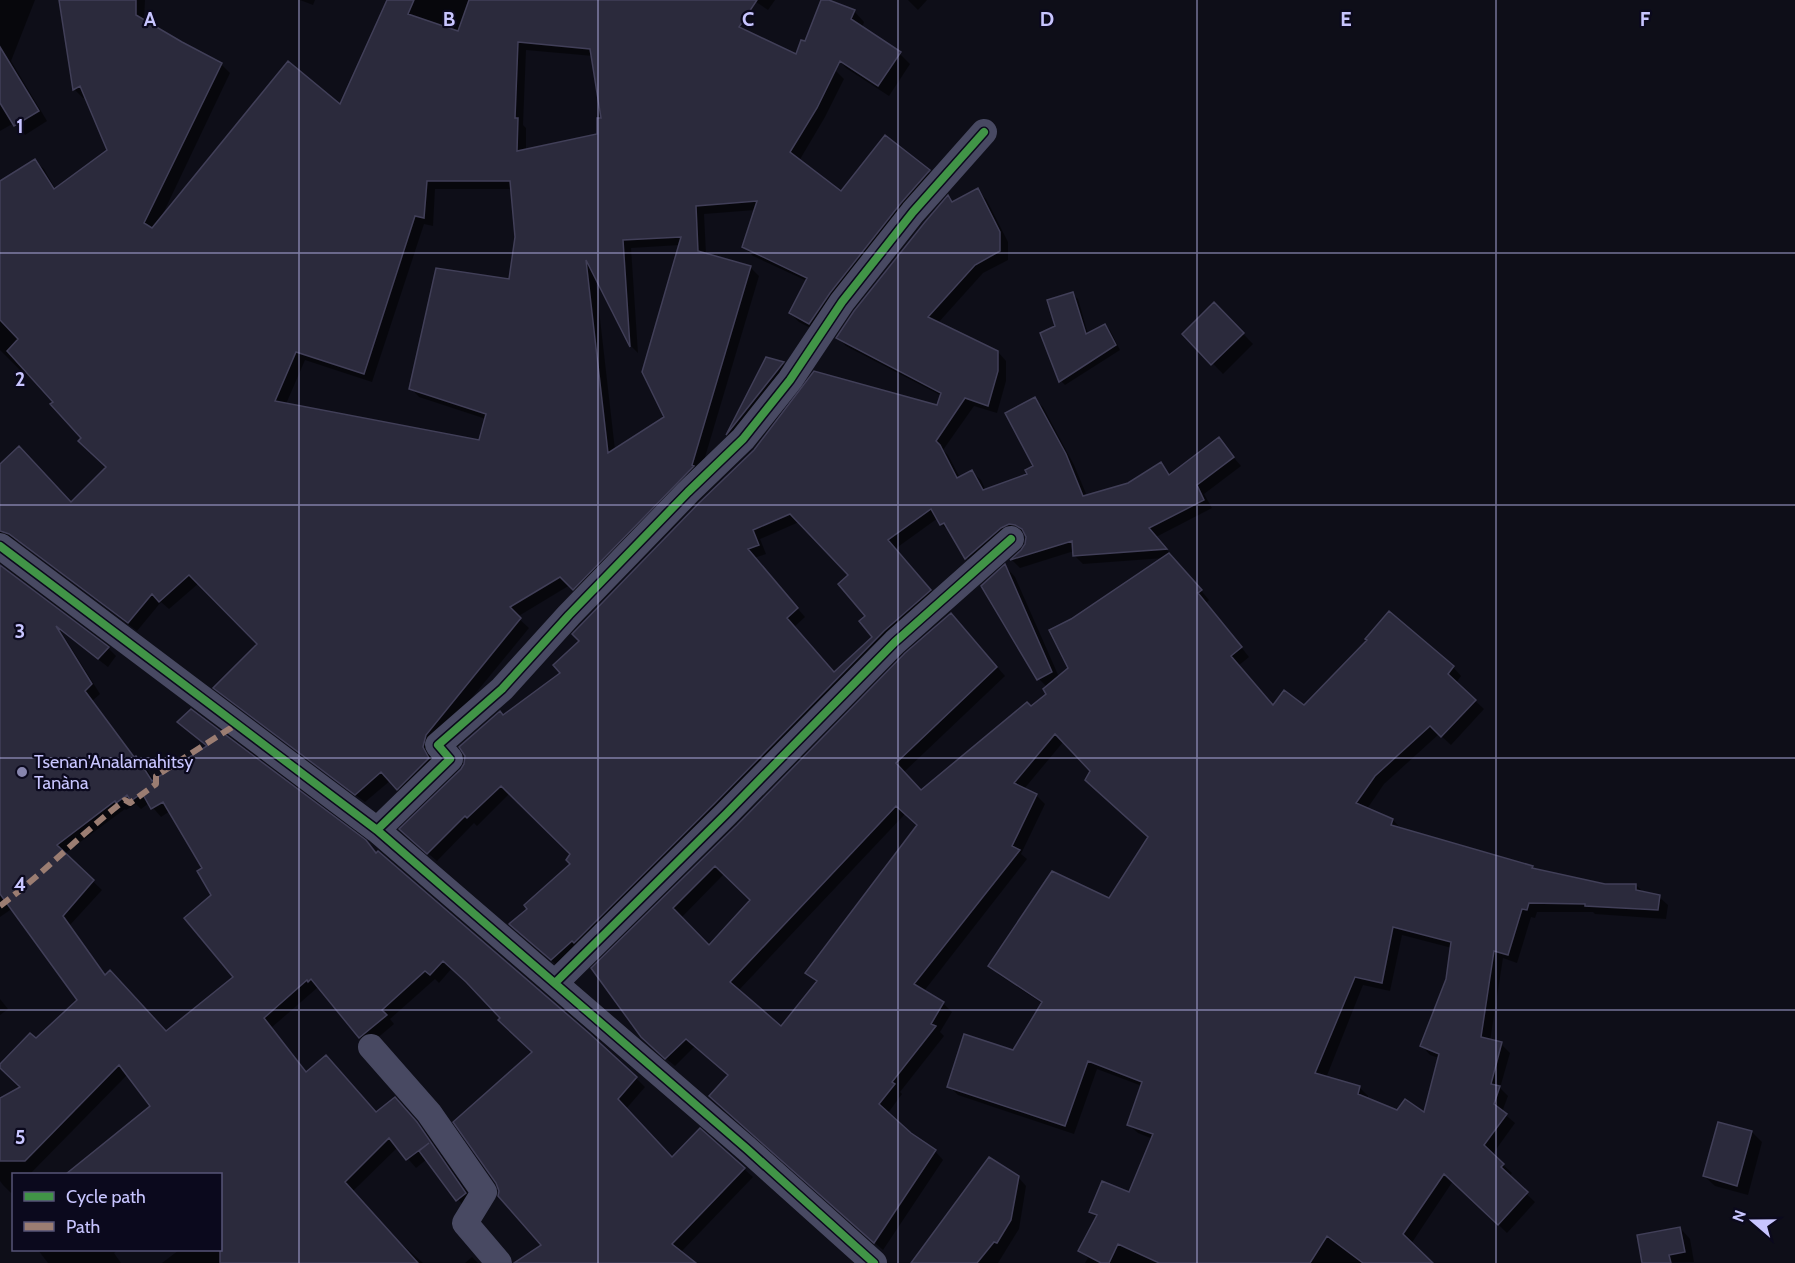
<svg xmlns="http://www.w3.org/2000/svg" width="1795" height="1263" viewBox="0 0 1795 1263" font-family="Cabin,sans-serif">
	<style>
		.shadow { fill: #0007; fill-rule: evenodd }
		.building { fill: #2b2a3c; stroke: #413f58; stroke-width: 1.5; fill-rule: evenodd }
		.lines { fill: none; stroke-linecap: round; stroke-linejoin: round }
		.street { stroke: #484962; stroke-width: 26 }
		.quiet { stroke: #9b7d72; stroke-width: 6; stroke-dasharray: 12 6; stroke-linecap: butt }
		.cycleway-casing { stroke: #0b091d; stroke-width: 11 }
		.cycleway { stroke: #419447; stroke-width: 8 }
		.grid { fill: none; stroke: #c8c5ff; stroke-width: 1.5; stroke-opacity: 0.55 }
		.poi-dot { fill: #8785ae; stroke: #0b091d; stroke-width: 2 }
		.labels { text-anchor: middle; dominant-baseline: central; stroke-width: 4.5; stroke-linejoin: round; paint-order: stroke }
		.poi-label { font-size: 18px; fill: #c8c5ff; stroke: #0b091d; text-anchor: start }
		.grid-label { font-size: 20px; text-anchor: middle; font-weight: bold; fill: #c8c5ff; stroke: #0b091d; stroke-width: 4.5; stroke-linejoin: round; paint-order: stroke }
	</style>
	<rect width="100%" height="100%" fill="#0e0e18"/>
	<path class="shadow" d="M 0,0 L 35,0 L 11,61 L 47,121 L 25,135 L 14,123 L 0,131 Z
		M 60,0 L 145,0 L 144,22 L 221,64 L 230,73 L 160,220 L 341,107 L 388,0 L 663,0 L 797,56 L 835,70 L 844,79 L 825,117 L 799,161 L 841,193 L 886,137 L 938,180 L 818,332 L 799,322 L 790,313 L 807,281 L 753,256 L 744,247 L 755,210 L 704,214 L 706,254 L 750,267 L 759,276 L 700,474 L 582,597 L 570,585 L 517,617 L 529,628 L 434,744 L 431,757 L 437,768 L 407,797 L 391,780 L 365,802 L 223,696 L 215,688 L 259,644 L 199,583 L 169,609 L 161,602 L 137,631 L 19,542 L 12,539 L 0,543 L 0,481 L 71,504 L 108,468 L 29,373 L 26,376 L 0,350 L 0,183 L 35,161 L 44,169 L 56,190 L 109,150 L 86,96 L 83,98 L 74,89 ZM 526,50 L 593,56 L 603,119 L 599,135 L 526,150 L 526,128 L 523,125 ZM 435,189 L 512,189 L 516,237 L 511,281 L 411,388 L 419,397 L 486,419 L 480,442 L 286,404 L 305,360 L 372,382 L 424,224 L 433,226 ZM 680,245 L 666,418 L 615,450 L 595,275 L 631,346 L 638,353 L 631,248 Z
		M 300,0 L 315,0 L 313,5 Z
		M 753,0 L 775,0 L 768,10 Z
		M 822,0 L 854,11 L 864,22 L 862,28 L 900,54 L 910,64 L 889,96 L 846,68 L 836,57 Z
		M 908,0 L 927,0 L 918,10 Z
		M 977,190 L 986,199 L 1008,242 L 1008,260 L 983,273 L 938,323 L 998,352 L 1006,361 L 1006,381 L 997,413 L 974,406 L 943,450 L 948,455 L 960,478 L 972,472 L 981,480 L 986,491 L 1029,475 L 1035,467 L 1034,399 L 1043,407 L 1074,465 L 1087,496 L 1129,484 L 1161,464 L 1171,475 L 1218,439 L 1241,466 L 1204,494 L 1212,508 L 1156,537 L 1209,600 L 1206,603 L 1249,657 L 1238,666 L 1273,707 L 1304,707 L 1453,667 L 1461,676 L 1456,683 L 1484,709 L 1451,745 L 1439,734 L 1384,784 L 1367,809 L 1393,820 L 1402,830 L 1533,867 L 1536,871 L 1605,885 L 1636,885 L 1644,893 L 1659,897 L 1668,905 L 1666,919 L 1595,914 L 1593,912 L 1537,912 L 1535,918 L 1531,917 L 1517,963 L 1503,958 L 1490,1041 L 1501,1044 L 1510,1053 L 1500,1088 L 1508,1096 L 1502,1112 L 1515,1123 L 1492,1155 L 1512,1173 L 1509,1177 L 1535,1202 L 1507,1233 L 1453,1181 L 1411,1244 L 1431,1263 L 1085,1263 L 1088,1258 L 1080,1250 L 1097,1218 L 1091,1212 L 1130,1194 L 1153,1139 L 1138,1133 L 1129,1125 L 1142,1086 L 1097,1069 L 1074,1134 L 958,1095 L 949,1086 L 1014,1052 L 1043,1004 L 999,975 L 990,966 L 1109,900 L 1150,838 L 1092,771 L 1064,741 L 1024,789 L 1036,795 L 1045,804 L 1021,854 L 1027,859 L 924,991 L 943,1003 L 952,1012 L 940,1032 L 944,1036 L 900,1092 L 902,1094 L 888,1113 L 910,1134 L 935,1151 L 943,1160 L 883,1250 L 719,1105 L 729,1076 L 695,1046 L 675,1066 L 651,1046 L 593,968 L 959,623 L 1005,676 L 904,772 L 922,792 L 1048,695 L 1047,687 L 1039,679 L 1005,566 L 1015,577 L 1059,677 L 1070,668 L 1072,620 L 1164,558 L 1083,564 L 1074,555 L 1074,551 L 1020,568 L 1012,560 L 1026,545 L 1027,536 L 1025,533 L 1018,532 L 975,567 L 967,558 L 951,532 L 942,525 L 938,518 L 895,549 L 938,599 L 560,968 L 519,932 L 529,909 L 572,864 L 572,854 L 510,793 L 477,826 L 474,823 L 437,861 L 410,838 L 503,716 L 562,673 L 581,641 L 938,407 L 942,396 L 846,346 L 838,338 L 948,197 L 954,203 ZM 799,522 L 850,575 L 874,637 L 835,674 L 794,627 L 805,617 L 754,558 L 766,554 L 760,539 ZM 905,814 L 919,826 L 807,973 L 817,983 L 781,1029 L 738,991 ZM 725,873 L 752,900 L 709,947 L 681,918 ZM 1402,935 L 1452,948 L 1447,980 L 1422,1046 L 1430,1055 L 1439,1058 L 1425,1115 L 1398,1112 L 1368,1100 L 1368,1096 L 1360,1088 L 1326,1078 L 1363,985 L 1390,991 Z
		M 1073,294 L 1078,299 L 1088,334 L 1105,326 L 1110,330 L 1120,350 L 1065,385 L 1061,381 L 1057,327 Z
		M 1214,304 L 1253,344 L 1223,374 L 1184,334 Z
		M 766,359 L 783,364 L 793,374 L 737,444 L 727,435 Z
		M 0,567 L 108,648 L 116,656 L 108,667 L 60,630 L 100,694 L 92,701 L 135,758 L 145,766 L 154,781 L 208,747 L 179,722 L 377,854 L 636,1078 L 645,1087 L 626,1109 L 672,1159 L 700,1130 L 753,1177 L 681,1252 L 694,1263 L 515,1263 L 543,1246 L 534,1052 L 472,986 L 452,968 L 439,983 L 435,979 L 390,1019 L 394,1024 L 368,1046 L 320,988 L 317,988 L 271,1028 L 307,1073 L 376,1114 L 404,1108 L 426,1133 L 474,1202 L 465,1208 L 427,1159 L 416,1168 L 398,1147 L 353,1191 L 397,1240 L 423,1263 L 162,1263 L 179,1250 L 220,1250 L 220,1174 L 68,1174 L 153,1106 L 128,1074 L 30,1174 L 14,1174 L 14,1191 L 11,1193 L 3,1185 L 0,1181 L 0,1100 L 22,1088 L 36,1040 L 79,1000 L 97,966 L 166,1033 L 235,977 L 213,895 L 204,868 L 170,811 L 161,817 L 149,803 L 141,809 L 136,804 L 126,810 L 125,809 L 64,854 L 102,890 L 70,925 L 86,948 L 59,969 L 13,908 L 0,917 Z
		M 0,999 L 8,1009 L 0,1015 Z
		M 1752,1132 L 1762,1142 L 1748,1195 L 1715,1186 L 1704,1176 Z
		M 1018,1177 L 1026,1186 L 1019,1229 L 998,1263 L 917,1263 Z
		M 1680,1228 L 1690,1239 L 1694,1262 L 1643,1263 Z
		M 38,1250 L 118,1250 L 114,1253 L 121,1263 L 48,1263 Z
		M 472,1257 L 478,1263 L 465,1263 Z"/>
	<path class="building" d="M 59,0 L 136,0 L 136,15 L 182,42 L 222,63 L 144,223 L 152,228 L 288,61 L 340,104 L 387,0 L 414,0 L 408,14 L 458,31 L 469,0 L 757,0 L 739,27 L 796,54 L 801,40 L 805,41 L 821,0 L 829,0 L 855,10 L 851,19 L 901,52 L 878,86 L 840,61 L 817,108 L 790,152 L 841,191 L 885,135 L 930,170 L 901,203 L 830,293 L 809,324 L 789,313 L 807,278 L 742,247 L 757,201 L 696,206 L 698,251 L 751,266 L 692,465 L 694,466 L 573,590 L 560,577 L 510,607 L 521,618 L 426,735 L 423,747 L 429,758 L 397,790 L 381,772 L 355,795 L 213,688 L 257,644 L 189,575 L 159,602 L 152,594 L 128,623 L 9,534 L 0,531 L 0,464 L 19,446 L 71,502 L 106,467 L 78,441 L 81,438 L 50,404 L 53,402 L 7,351 L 18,339 L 0,320 L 0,181 L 35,159 L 54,189 L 107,150 L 80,86 L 73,90 ZM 518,42 L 590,49 L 601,118 L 597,118 L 597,134 L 517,151 L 518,118 L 515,118 ZM 427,181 L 510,181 L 515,237 L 509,279 L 436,268 L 409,389 L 486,414 L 479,440 L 275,401 L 296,352 L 364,374 L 415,216 L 424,218 ZM 681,237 L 642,372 L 664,417 L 608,453 L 586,260 L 630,347 L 623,240 Z
		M 0,47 L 39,111 L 14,126 L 0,103 Z
		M 978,188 L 1000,232 L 1000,251 L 975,265 L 928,317 L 998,351 L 998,371 L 988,406 L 965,398 L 936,441 L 940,445 L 957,478 L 972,470 L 983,490 L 1027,474 L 1025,470 L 1033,466 L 1005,413 L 1035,397 L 1066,454 L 1083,496 L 1128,483 L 1161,462 L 1169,475 L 1219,437 L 1234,457 L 1197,485 L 1204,500 L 1149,528 L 1167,549 L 1073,556 L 1072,541 L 1010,560 L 1021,550 L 1025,544 L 1026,537 L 1022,529 L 1015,525 L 1009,524 L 1001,528 L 965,559 L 944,523 L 940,525 L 931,509 L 888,540 L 931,590 L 884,631 L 715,803 L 574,943 L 572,941 L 551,960 L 509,924 L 527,909 L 524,905 L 570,864 L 566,860 L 570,854 L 501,786 L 467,818 L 465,816 L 427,854 L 399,829 L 461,769 L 464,764 L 465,756 L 459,747 L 500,711 L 503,715 L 560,673 L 553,665 L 579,641 L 572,634 L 699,503 L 754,450 L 814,371 L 937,405 L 941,393 L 836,338 L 854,311 L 925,222 L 948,195 L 952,202 ZM 790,514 L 848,575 L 838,584 L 865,616 L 859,621 L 872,637 L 834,672 L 787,618 L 798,608 L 748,549 L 759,545 L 753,530 Z
		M 1073,292 L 1086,334 L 1105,324 L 1116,345 L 1059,382 L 1040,333 L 1055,326 L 1047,300 Z
		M 1214,302 L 1244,333 L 1211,365 L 1182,334 Z
		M 766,357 L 784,362 L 726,435 Z
		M 1169,553 L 1202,590 L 1198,593 L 1242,647 L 1231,656 L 1273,705 L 1284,690 L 1304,705 L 1367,640 L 1365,639 L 1389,611 L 1454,666 L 1448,674 L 1476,700 L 1441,737 L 1430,726 L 1375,776 L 1356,803 L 1393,819 L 1391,825 L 1533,866 L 1532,868 L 1605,884 L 1636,884 L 1636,890 L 1660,895 L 1658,910 L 1585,906 L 1585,904 L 1529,903 L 1527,910 L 1522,909 L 1508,955 L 1494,951 L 1481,1037 L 1502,1042 L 1491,1084 L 1500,1086 L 1494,1104 L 1507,1114 L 1484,1145 L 1504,1164 L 1501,1167 L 1528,1192 L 1498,1225 L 1444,1174 L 1403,1234 L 1433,1263 L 1363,1263 L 1327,1236 L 1310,1263 L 1159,1263 L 1118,1244 L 1109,1263 L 1101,1263 L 1078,1251 L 1097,1215 L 1089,1212 L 1102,1181 L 1129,1192 L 1153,1134 L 1127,1125 L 1142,1082 L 1088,1061 L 1065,1126 L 947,1087 L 964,1034 L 1013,1050 L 1042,1002 L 988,966 L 1052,871 L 1109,898 L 1148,837 L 1085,780 L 1090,771 L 1055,734 L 1014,783 L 1037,794 L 1012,846 L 1020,850 L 914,984 L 944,1002 L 931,1024 L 936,1026 L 892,1082 L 895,1084 L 879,1104 L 911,1133 L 936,1150 L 874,1243 L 709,1096 L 728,1075 L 686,1039 L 665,1059 L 641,1037 L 591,968 L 737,825 L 905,653 L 951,613 L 997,667 L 896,763 L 921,790 L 1027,702 L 1031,706 L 1046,694 L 1043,689 L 1068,668 L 1049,630 L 1071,619 ZM 896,806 L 917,825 L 805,973 L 817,981 L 781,1026 L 730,982 ZM 715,866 L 750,900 L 709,945 L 673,908 ZM 1393,927 L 1451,942 L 1446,979 L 1420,1046 L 1439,1054 L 1424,1112 L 1405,1099 L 1397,1110 L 1358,1094 L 1360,1086 L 1315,1073 L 1355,977 L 1382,983 Z
		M 1005,564 L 1052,672 L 1037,680 L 981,586 Z
		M 0,565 L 109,647 L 98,659 L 56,626 L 92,684 L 85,691 L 134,757 L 136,756 L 152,781 L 207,746 L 177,722 L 191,709 L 366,840 L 376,853 L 378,851 L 590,1034 L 637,1077 L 618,1099 L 672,1157 L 700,1128 L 745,1168 L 672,1244 L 696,1263 L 514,1263 L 541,1245 L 498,1196 L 499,1191 L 496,1183 L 453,1122 L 532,1052 L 498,1020 L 500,1018 L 466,982 L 443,961 L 430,975 L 425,971 L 382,1010 L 387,1015 L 359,1038 L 311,979 L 308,982 L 307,980 L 264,1018 L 306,1072 L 326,1055 L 376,1112 L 395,1097 L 417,1122 L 466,1193 L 456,1201 L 419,1151 L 429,1143 L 406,1160 L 389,1138 L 345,1182 L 418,1263 L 220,1263 L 220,1174 L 66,1174 L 150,1106 L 119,1065 L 25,1161 L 0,1161 L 0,1098 L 20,1087 L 0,1068 L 0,1064 L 30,1033 L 36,1038 L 77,1000 L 0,894 ZM 142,793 L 151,809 L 163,802 L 202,868 L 197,871 L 211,895 L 184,918 L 233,977 L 166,1031 L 110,970 L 105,975 L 63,916 L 94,880 L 57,845 L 115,801 L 116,803 L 127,795 L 131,801 Z
		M 1718,1122 L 1752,1131 L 1737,1186 L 1703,1176 Z
		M 989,1157 L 1019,1176 L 1011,1220 L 997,1243 L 994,1242 L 977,1263 L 911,1263 Z
		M 1680,1227 L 1685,1252 L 1669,1255 L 1671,1263 L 1642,1263 L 1637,1235 Z"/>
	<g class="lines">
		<path class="street" d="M 0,546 L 377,830 L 747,1149 L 874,1263
			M 377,830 L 450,759 L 438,745 L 502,689 L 569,615 L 688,492 L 743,439 L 790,380 L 842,302 L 913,212 L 984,132
			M 555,983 L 726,814 L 895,642 L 1011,539
			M 371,1047 L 429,1113 L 484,1192 L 465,1223 L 499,1263"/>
		<path class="quiet" d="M 0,906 C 44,873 82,833 125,800 L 130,803 L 156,784 L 156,776 L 237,724"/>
		<g class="cycleway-casing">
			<path id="cycleway" d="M 0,546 L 377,830 L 747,1149 L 874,1263
				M 377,830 L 450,759 L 438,745 L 502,689 L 569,615 L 688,492 L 743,439 L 790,380 L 842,302 L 913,212 L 984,132
				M 555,983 L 726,814 L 895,642 L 1011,539"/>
		</g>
		<use href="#cycleway" class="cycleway"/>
	</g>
	<path class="grid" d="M 299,0 L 299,1263M 598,0 L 598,1263M 898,0 L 898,1263M 1197,0 L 1197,1263M 1496,0 L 1496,1263M 0,253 L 1795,253M 0,505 L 1795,505M 0,758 L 1795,758M 0,1010 L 1795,1010"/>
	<circle class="poi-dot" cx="22" cy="772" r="6"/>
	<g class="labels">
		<g class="poi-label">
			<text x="34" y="762">Tsenan'Analamahitsy<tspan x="34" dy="21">Tanàna</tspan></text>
		</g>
	</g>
	<g class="grid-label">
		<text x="150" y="26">A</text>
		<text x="449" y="26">B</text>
		<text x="748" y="26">C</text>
		<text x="1047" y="26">D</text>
		<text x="1346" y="26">E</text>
		<text x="1645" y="26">F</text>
		<text x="20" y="133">1</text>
		<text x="20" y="386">2</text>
		<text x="20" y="638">3</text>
		<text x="20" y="891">4</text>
		<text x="20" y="1144">5</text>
	</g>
	<rect x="12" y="1173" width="210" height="78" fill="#0b091d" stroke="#575477" stroke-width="1.5"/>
	<rect x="24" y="1192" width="30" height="9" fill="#419447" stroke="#575477" stroke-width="1.5"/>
	<text x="66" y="1203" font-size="18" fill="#c8c5ff">Cycle path</text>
	<rect x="24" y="1222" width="30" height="9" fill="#9b7d72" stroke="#575477" stroke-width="1.5"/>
	<text x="66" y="1233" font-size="18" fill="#c8c5ff">Path</text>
	<g transform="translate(1753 1221) rotate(290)" stroke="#0b091d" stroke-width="4.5" paint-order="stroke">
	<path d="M0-4.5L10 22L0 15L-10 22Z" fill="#c8c5ff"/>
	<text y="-9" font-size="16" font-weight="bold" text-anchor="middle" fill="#c8c5ff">N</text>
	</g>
</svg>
